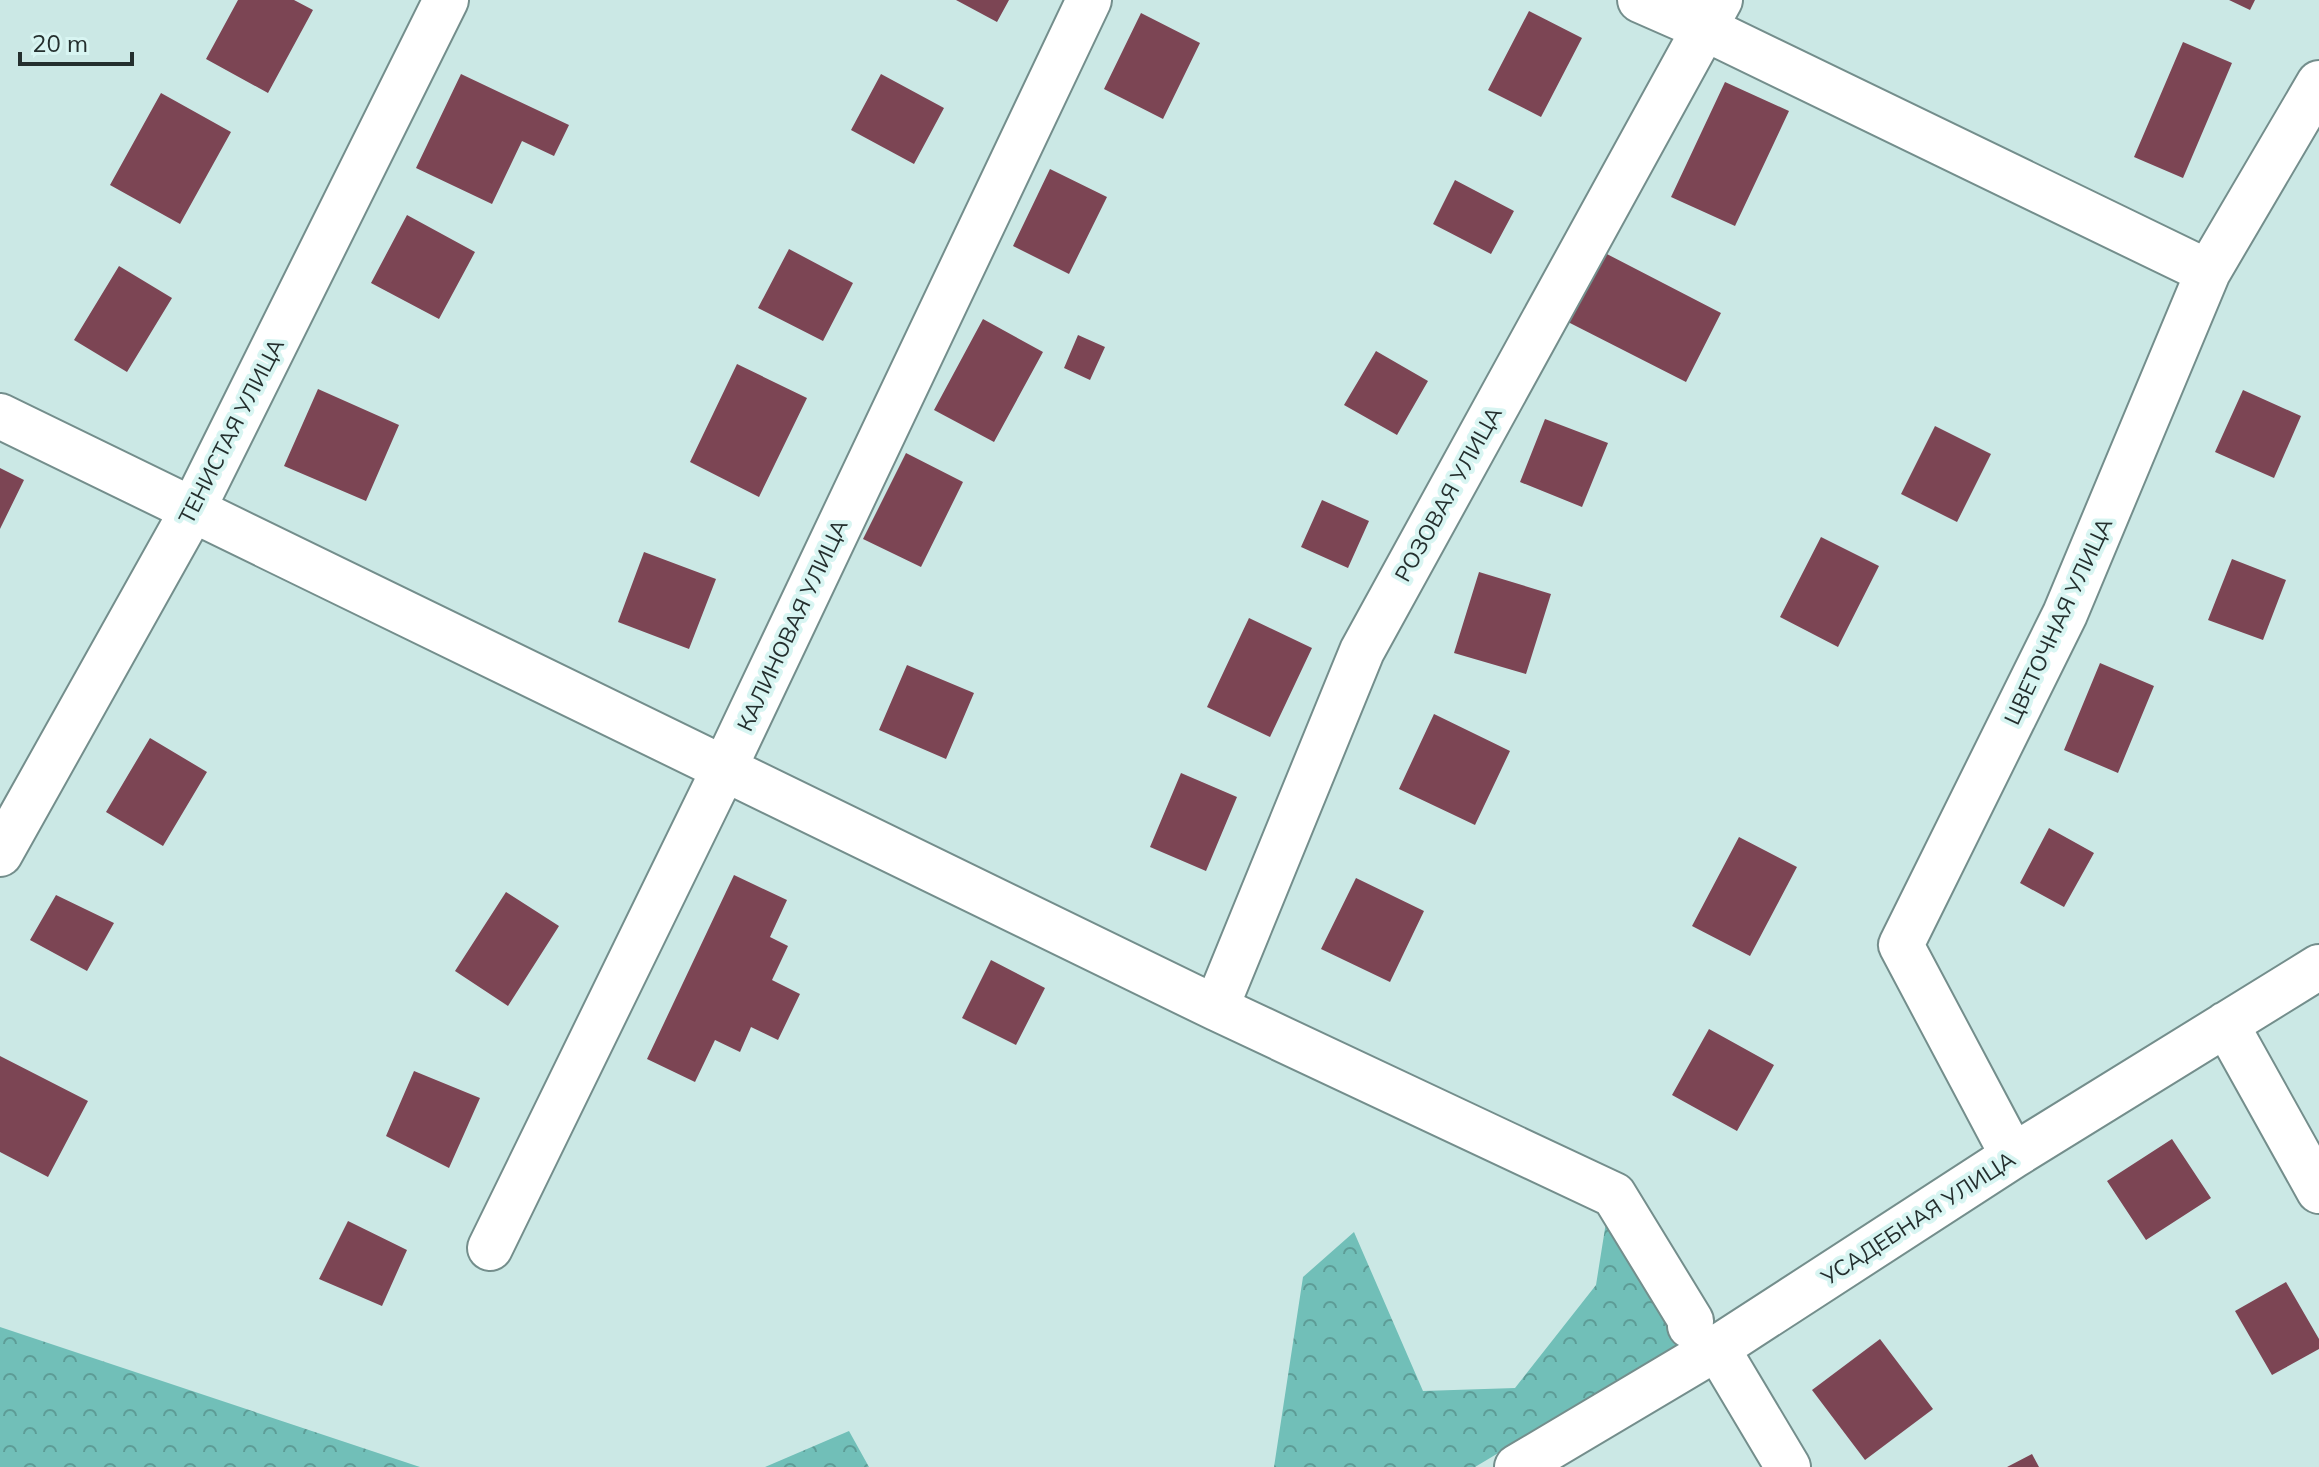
<svg xmlns="http://www.w3.org/2000/svg" width="2319" height="1467" viewBox="0 0 2319 1467" font-family="Mulish,sans-serif">
	<style>
		.forest { fill: url(#forest-crowns) }
		.building { fill: #7c4554 }
		.lines { fill: none; stroke-linecap: round; stroke-linejoin: round }
		.street-casing { stroke: #748e8c; stroke-width: 48 }
		.street { stroke: #fff; stroke-width: 44 }
		.labels { text-anchor: middle; dominant-baseline: central; stroke-width: 8; stroke-linejoin: round; paint-order: stroke }
		.street-label { font-size: 22px; fill: #242f2e; stroke: #d8f5f2 }
	</style>
	<defs>
		<pattern id="forest-crowns" width="20" height="18" patternUnits="userSpaceOnUse" patternTransform="scale(2)"><rect width="20" height="18" fill="#71bfb8"/><path d="M2 6a3 3 0 1 1 6 0M12 15a3 3 0 1 1 6 0" fill="none" stroke="#5d9c96"/></pattern>
	</defs>
	<rect width="100%" height="100%" fill="#cbe8e5"/>
	<path class="forest" d="M 1607,1216 L 1688,1340 L 1475,1467 L 1274,1467 L 1303,1277 L 1354,1232 L 1423,1391 L 1515,1388 L 1596,1285 Z
		M 0,1327 L 420,1467 L 0,1467 Z
		M 849,1431 L 869,1467 L 765,1467 Z"/>
	<path class="building" d="M 238,0 L 294,0 L 313,10 L 268,93 L 206,59 Z
		M 956,0 L 1009,0 L 997,22 Z
		M 2229,0 L 2255,0 L 2250,10 Z
		M 1529,11 L 1582,38 L 1541,117 L 1488,90 Z
		M 1141,13 L 1200,43 L 1163,119 L 1104,89 Z
		M 2183,42 L 2232,63 L 2183,178 L 2134,157 Z
		M 461,74 L 569,125 L 554,156 L 522,141 L 492,204 L 416,168 Z
		M 881,74 L 944,108 L 914,164 L 851,130 Z
		M 1725,82 L 1789,111 L 1735,226 L 1671,197 Z
		M 161,93 L 231,132 L 180,224 L 110,185 Z
		M 1050,169 L 1107,197 L 1069,274 L 1013,246 Z
		M 1455,180 L 1514,211 L 1491,254 L 1433,224 Z
		M 407,215 L 475,252 L 439,319 L 371,283 Z
		M 789,249 L 853,283 L 823,341 L 758,308 Z
		M 1603,252 L 1721,313 L 1686,382 L 1568,322 Z
		M 119,266 L 172,298 L 127,372 L 74,340 Z
		M 983,319 L 1043,352 L 994,442 L 934,410 Z
		M 1078,335 L 1105,347 L 1090,380 L 1064,368 Z
		M 1376,351 L 1428,381 L 1397,435 L 1344,405 Z
		M 737,364 L 807,398 L 759,497 L 690,462 Z
		M 318,389 L 399,425 L 366,501 L 284,466 Z
		M 2243,390 L 2301,416 L 2274,478 L 2215,452 Z
		M 1545,419 L 1608,443 L 1582,507 L 1520,482 Z
		M 1935,426 L 1991,454 L 1957,522 L 1901,494 Z
		M 906,453 L 963,482 L 921,567 L 863,539 Z
		M 0,468 L 24,480 L 0,529 Z
		M 1322,500 L 1369,521 L 1348,568 L 1301,547 Z
		M 1821,537 L 1879,566 L 1838,647 L 1780,617 Z
		M 644,552 L 716,579 L 689,649 L 618,622 Z
		M 2232,559 L 2286,580 L 2263,640 L 2208,620 Z
		M 1479,572 L 1551,594 L 1526,674 L 1454,653 Z
		M 1249,618 L 1312,648 L 1270,737 L 1207,707 Z
		M 2100,663 L 2154,686 L 2118,773 L 2064,750 Z
		M 907,665 L 974,693 L 946,759 L 879,730 Z
		M 1434,714 L 1510,751 L 1475,825 L 1399,789 Z
		M 150,738 L 207,772 L 163,846 L 106,812 Z
		M 1181,773 L 1237,797 L 1206,871 L 1150,847 Z
		M 2049,828 L 2094,853 L 2064,907 L 2020,883 Z
		M 1739,837 L 1797,867 L 1750,956 L 1692,926 Z
		M 734,875 L 787,900 L 770,937 L 788,946 L 772,980 L 800,994 L 778,1040 L 751,1027 L 740,1052 L 715,1040 L 695,1082 L 647,1059 Z
		M 1356,878 L 1424,911 L 1390,982 L 1321,949 Z
		M 506,892 L 559,926 L 508,1006 L 455,971 Z
		M 56,895 L 114,923 L 87,971 L 30,940 Z
		M 991,960 L 1045,988 L 1016,1045 L 962,1018 Z
		M 1709,1029 L 1774,1065 L 1737,1131 L 1672,1095 Z
		M 0,1056 L 88,1101 L 48,1177 L 0,1152 Z
		M 414,1071 L 480,1098 L 449,1168 L 386,1136 Z
		M 2172,1139 L 2211,1198 L 2146,1240 L 2107,1181 Z
		M 348,1221 L 407,1250 L 382,1306 L 319,1279 Z
		M 2286,1282 L 2319,1339 L 2319,1349 L 2272,1375 L 2235,1311 Z
		M 1880,1339 L 1933,1409 L 1865,1460 L 1812,1390 Z
		M 2032,1454 L 2039,1467 L 2007,1467 Z"/>
	<g class="lines">
		<g class="street-casing">
			<path id="street" d="M 1640,0 L 1706,29 L 2208,272
				M 0,416 L 1216,1008 L 1614,1195 L 1691,1321 L 1690,1326
				M 0,854 L 192,511 L 446,0
				M 1216,1008 L 1362,651 L 1720,0
				M 2226,1024 L 2319,1191
				M 2013,1156 L 1901,945 L 2065,614 L 2208,272 L 2319,83
				M 490,1248 L 724,769 L 1089,0
				M 1717,1348 L 1788,1467
				M 1517,1467 L 1717,1348 L 2013,1156 L 2319,967"/>
		</g>
		<use href="#street" class="street"/>
	</g>
	<g class="labels">
		<g class="street-label">
			<text transform="translate(231 431) rotate(-63)">ТЕНИСТАЯ УЛИЦА</text>
			<text transform="translate(1448 494) rotate(-61)">РОЗОВАЯ УЛИЦА</text>
			<text transform="translate(2058 621) rotate(-65)">ЦВЕТОЧНАЯ УЛИЦА</text>
			<text transform="translate(792 625) rotate(-65)">КАЛИНОВАЯ УЛИЦА</text>
			<text transform="translate(1918 1218) rotate(-33)">УСАДЕБНАЯ УЛИЦА</text>
		</g>
	</g>
	<path d="M20 52v12h112v-12" fill="none" stroke="#242f2e" stroke-width="4"/>
	<text x="32" y="52" font-size="24" fill="#242f2e" stroke="#d8f5f2" stroke-width="6" paint-order="stroke">20 m</text>
</svg>
